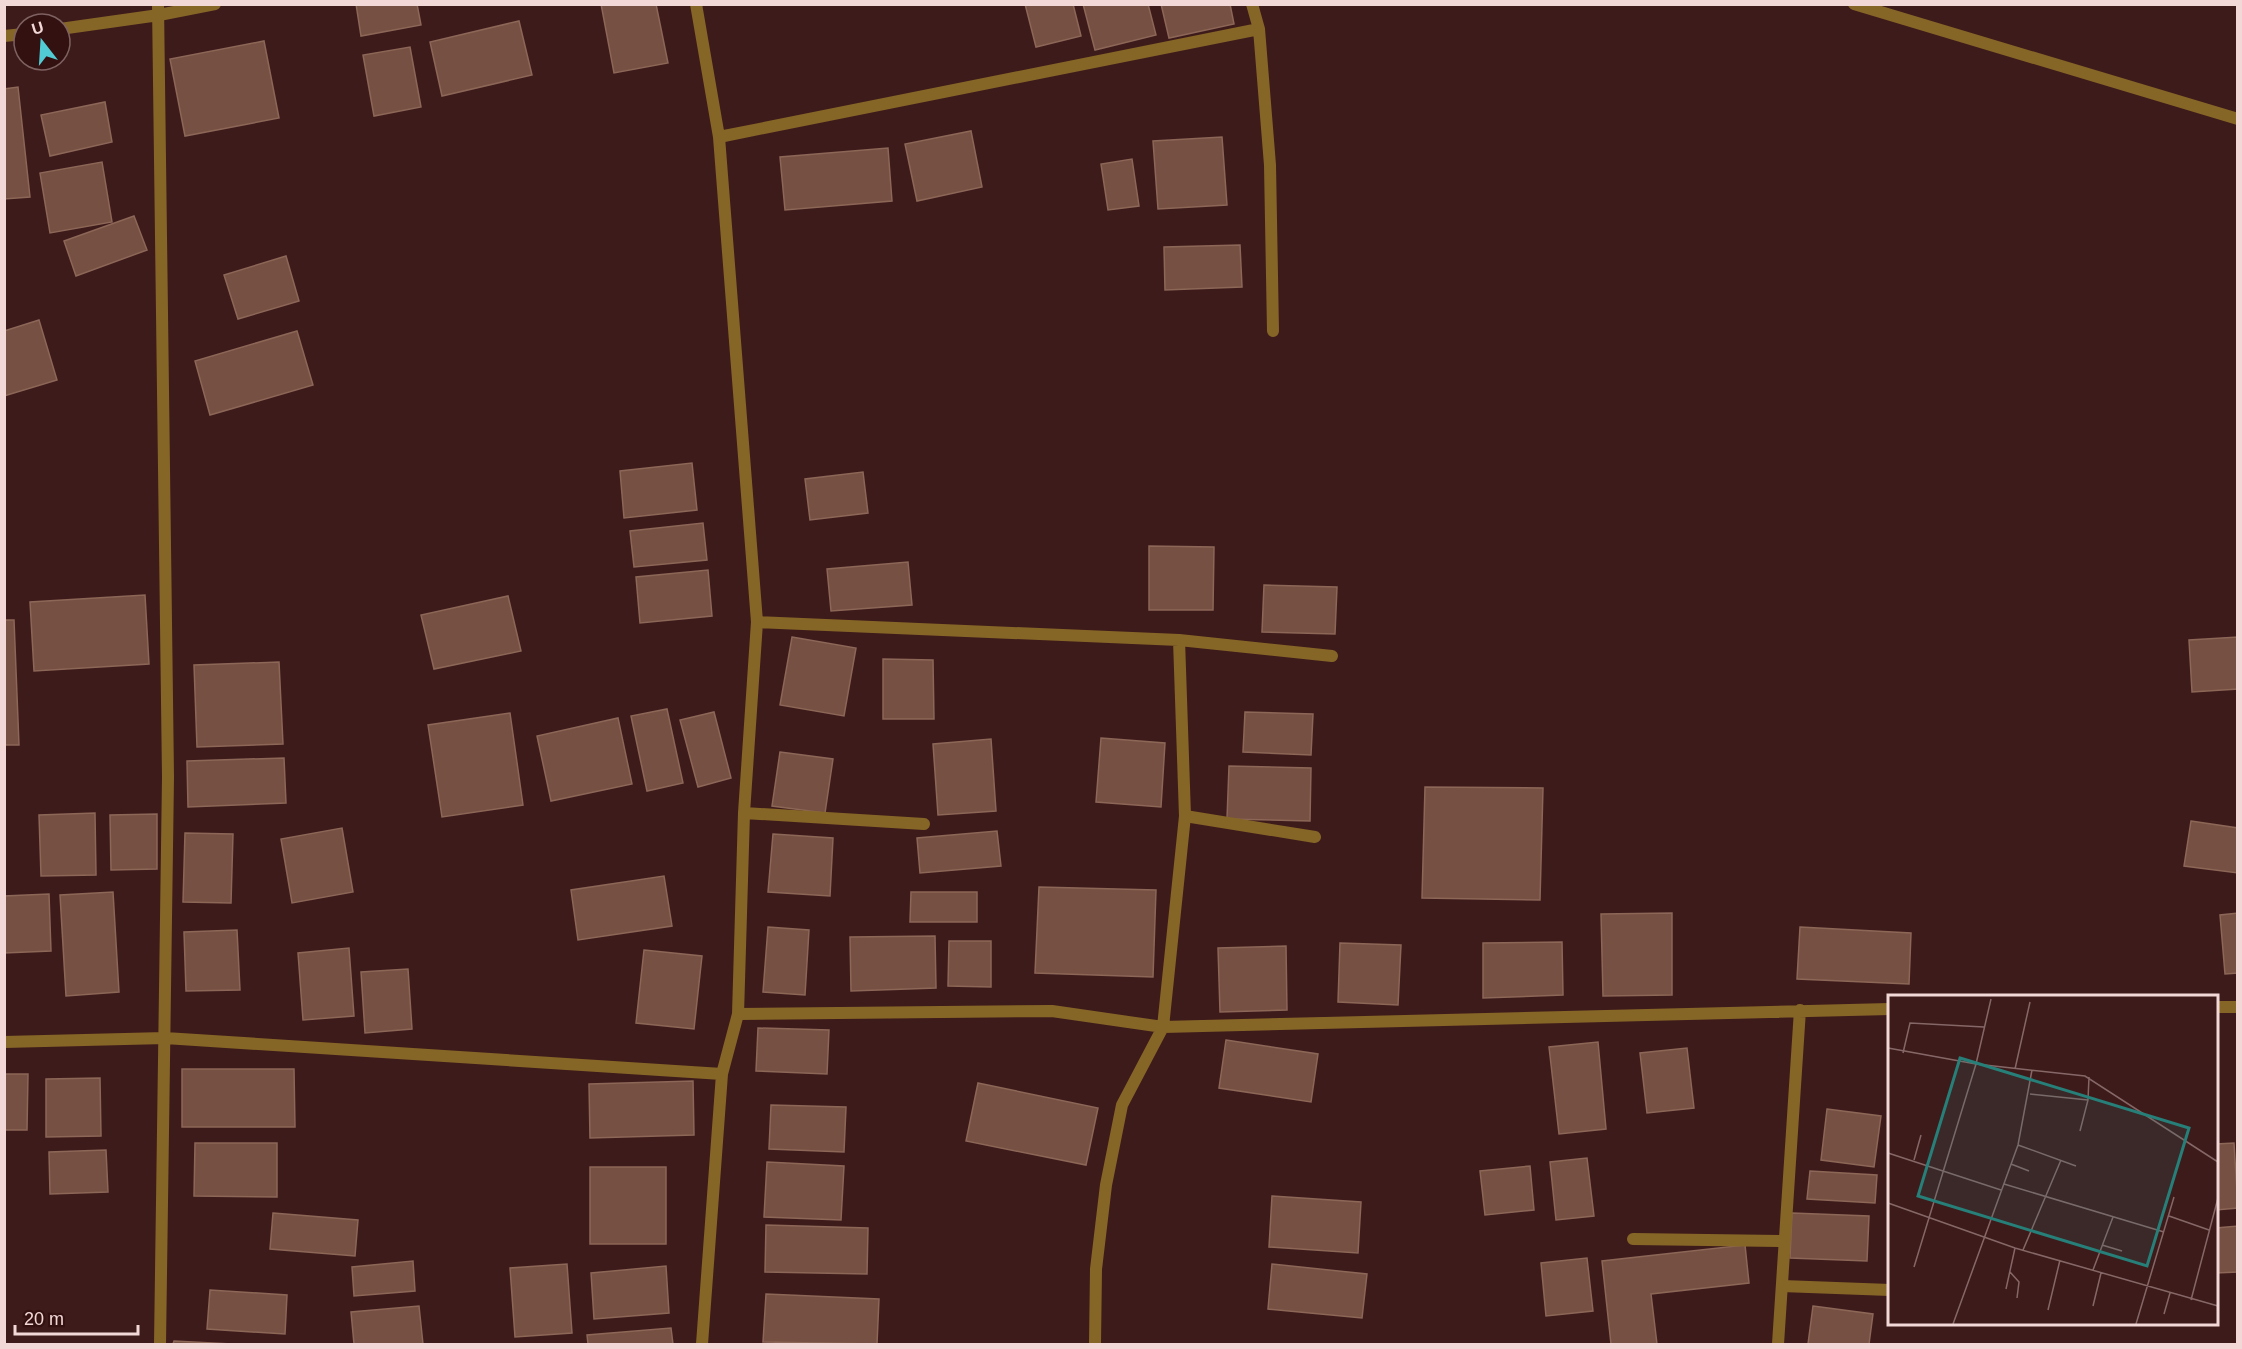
<svg xmlns="http://www.w3.org/2000/svg" width="2242" height="1349" viewBox="0 0 2242 1349" font-family="Arial,sans-serif">
	<style>
		.building { fill: #765042; stroke: #8c6657; stroke-width: 1.5 }
		.lines { fill: none; stroke-linecap: round; stroke-linejoin: round }
		.service { stroke: #866627; stroke-width: 12 }
		.minor { stroke: #866627; stroke-width: 12 }
		.inset-road { fill: none; stroke: #866767; stroke-width: 1.5 }
		.view { fill: #268079; fill-opacity: 0.15; stroke: #268079; stroke-width: 3 }
		.inset-edge { fill: none; stroke: #f2d9d8; stroke-width: 3 }
	</style>
	<rect width="100%" height="100%" fill="#3e1b1b"/>
	<path class="building" d="M 356,4 L 417,4 L 421,25 L 361,36 Z
		M 601,4 L 656,4 L 668,63 L 614,73 Z
		M 1025,4 L 1073,4 L 1081,36 L 1036,47 Z
		M 1083,4 L 1148,4 L 1156,35 L 1095,50 Z
		M 1161,4 L 1230,4 L 1234,24 L 1169,38 Z
		M 519,21 L 532,75 L 442,96 L 430,42 Z
		M 264,41 L 279,118 L 185,136 L 170,59 Z
		M 410,47 L 421,107 L 374,116 L 363,55 Z
		M 18,87 L 30,197 L 4,199 L 4,89 Z
		M 105,102 L 112,142 L 50,156 L 41,115 Z
		M 971,131 L 982,187 L 917,201 L 905,144 Z
		M 1222,137 L 1227,205 L 1158,209 L 1153,141 Z
		M 888,148 L 892,201 L 785,210 L 780,157 Z
		M 1132,159 L 1139,206 L 1108,210 L 1101,164 Z
		M 102,162 L 112,222 L 50,233 L 40,173 Z
		M 134,216 L 147,250 L 76,276 L 64,241 Z
		M 1240,245 L 1242,287 L 1165,290 L 1164,247 Z
		M 286,256 L 299,301 L 238,319 L 224,275 Z
		M 39,320 L 57,380 L 4,396 L 4,331 Z
		M 297,331 L 313,385 L 210,415 L 195,361 Z
		M 692,463 L 697,510 L 624,518 L 620,471 Z
		M 863,472 L 868,513 L 810,520 L 805,479 Z
		M 703,523 L 707,560 L 634,567 L 630,531 Z
		M 1149,546 L 1214,547 L 1213,610 L 1149,610 Z
		M 908,562 L 912,605 L 831,611 L 827,569 Z
		M 708,570 L 712,616 L 640,623 L 636,577 Z
		M 1264,585 L 1337,587 L 1335,634 L 1262,632 Z
		M 145,595 L 149,664 L 34,671 L 30,602 Z
		M 508,596 L 521,651 L 434,669 L 421,615 Z
		M 4,620 L 14,620 L 19,745 L 4,745 Z
		M 792,637 L 856,648 L 844,716 L 780,705 Z
		M 2238,637 L 2238,689 L 2192,692 L 2189,640 Z
		M 883,659 L 933,660 L 934,719 L 883,719 Z
		M 279,662 L 283,744 L 197,747 L 194,665 Z
		M 667,709 L 683,783 L 647,791 L 631,716 Z
		M 714,712 L 731,778 L 698,787 L 680,720 Z
		M 1245,712 L 1313,714 L 1311,755 L 1243,752 Z
		M 510,713 L 523,805 L 442,817 L 428,725 Z
		M 618,718 L 632,784 L 551,801 L 537,736 Z
		M 1101,738 L 1165,743 L 1161,807 L 1096,802 Z
		M 991,739 L 996,811 L 938,815 L 933,744 Z
		M 780,752 L 833,759 L 825,813 L 772,806 Z
		M 284,758 L 286,803 L 188,807 L 187,761 Z
		M 1229,766 L 1311,768 L 1310,821 L 1227,819 Z
		M 1425,787 L 1543,788 L 1540,900 L 1422,898 Z
		M 95,813 L 96,875 L 41,876 L 39,815 Z
		M 157,814 L 157,869 L 111,870 L 110,815 Z
		M 2191,821 L 2238,828 L 2238,873 L 2184,866 Z
		M 342,828 L 353,892 L 292,903 L 281,839 Z
		M 997,831 L 1001,866 L 920,873 L 917,838 Z
		M 185,833 L 233,834 L 231,903 L 183,902 Z
		M 773,834 L 833,838 L 830,896 L 768,892 Z
		M 664,876 L 672,926 L 578,940 L 571,890 Z
		M 1039,887 L 1156,890 L 1153,977 L 1035,973 Z
		M 113,892 L 119,992 L 66,996 L 60,895 Z
		M 911,892 L 977,892 L 977,922 L 910,922 Z
		M 49,894 L 51,951 L 4,953 L 4,896 Z
		M 1672,913 L 1672,995 L 1603,996 L 1601,914 Z
		M 2238,913 L 2238,973 L 2225,974 L 2220,915 Z
		M 768,927 L 809,930 L 805,995 L 763,992 Z
		M 1800,927 L 1911,933 L 1909,984 L 1797,979 Z
		M 237,930 L 240,990 L 186,991 L 184,932 Z
		M 935,936 L 936,988 L 851,991 L 850,937 Z
		M 949,941 L 991,941 L 991,987 L 948,986 Z
		M 1562,942 L 1563,995 L 1483,998 L 1483,943 Z
		M 1340,943 L 1401,945 L 1398,1005 L 1338,1002 Z
		M 1286,946 L 1287,1010 L 1220,1012 L 1218,948 Z
		M 349,948 L 354,1016 L 303,1020 L 298,953 Z
		M 644,950 L 702,956 L 694,1029 L 636,1023 Z
		M 408,969 L 412,1029 L 365,1033 L 361,972 Z
		M 758,1028 L 829,1030 L 827,1074 L 756,1071 Z
		M 1226,1040 L 1318,1054 L 1311,1102 L 1219,1088 Z
		M 1598,1042 L 1606,1129 L 1559,1134 L 1549,1047 Z
		M 1687,1048 L 1694,1108 L 1647,1113 L 1640,1053 Z
		M 182,1069 L 294,1069 L 295,1127 L 182,1127 Z
		M 4,1074 L 28,1074 L 27,1130 L 4,1130 Z
		M 100,1078 L 101,1136 L 46,1137 L 46,1079 Z
		M 693,1081 L 694,1135 L 590,1138 L 589,1084 Z
		M 978,1083 L 1098,1108 L 1086,1165 L 966,1141 Z
		M 771,1105 L 846,1107 L 844,1152 L 769,1149 Z
		M 1827,1109 L 1881,1116 L 1874,1167 L 1821,1160 Z
		M 195,1143 L 277,1143 L 277,1197 L 194,1196 Z
		M 2234,1143 L 2238,1208 L 2216,1210 L 2216,1144 Z
		M 106,1150 L 108,1192 L 50,1194 L 49,1152 Z
		M 1587,1158 L 1594,1216 L 1556,1220 L 1550,1162 Z
		M 767,1162 L 844,1166 L 841,1220 L 764,1217 Z
		M 1530,1166 L 1534,1210 L 1485,1215 L 1480,1171 Z
		M 590,1167 L 666,1167 L 666,1244 L 590,1244 Z
		M 1810,1171 L 1877,1175 L 1875,1203 L 1807,1199 Z
		M 1272,1196 L 1361,1202 L 1358,1253 L 1269,1247 Z
		M 273,1213 L 358,1220 L 355,1256 L 270,1249 Z
		M 1792,1213 L 1869,1216 L 1867,1261 L 1790,1258 Z
		M 766,1225 L 868,1228 L 867,1274 L 765,1272 Z
		M 2238,1226 L 2238,1272 L 2216,1273 L 2216,1228 Z
		M 1745,1245 L 1749,1283 L 1651,1294 L 1657,1344 L 1611,1344 L 1602,1261 Z
		M 1587,1258 L 1593,1311 L 1546,1316 L 1541,1263 Z
		M 413,1261 L 415,1291 L 354,1296 L 352,1267 Z
		M 567,1264 L 572,1333 L 515,1337 L 510,1268 Z
		M 1272,1264 L 1367,1274 L 1362,1318 L 1268,1309 Z
		M 666,1266 L 669,1313 L 594,1319 L 591,1273 Z
		M 210,1290 L 287,1295 L 285,1334 L 207,1329 Z
		M 766,1294 L 879,1299 L 877,1344 L 763,1342 Z
		M 419,1306 L 423,1344 L 354,1344 L 351,1312 Z
		M 1813,1306 L 1873,1314 L 1869,1344 L 1808,1344 Z
		M 671,1328 L 673,1344 L 588,1344 L 587,1335 Z
		M 174,1341 L 232,1344 L 173,1344 Z"/>
	<g class="lines">
		<path class="service" d="M 1185,816 L 1315,837"/>
		<path class="minor" d="M 158,4 L 168,777 L 160,1344
			M 696,4 L 719,137 L 757,622 L 744,813 L 738,1014 L 722,1074 L 702,1344
			M 1252,4 L 1259,29 L 1270,165 L 1273,331
			M 1854,4 L 2238,119
			M 60,29 L 159,15 L 215,4
			M 4,36 L 24,34
			M 719,137 L 1259,29
			M 757,622 L 1179,640 L 1332,656
			M 744,813 L 924,824
			M 2216,1007 L 2238,1007
			M 738,1014 L 1052,1011 L 1163,1027 L 1890,1009
			M 4,1042 L 165,1038 L 722,1074
			M 1633,1239 L 1785,1241
			M 1782,1286 L 1890,1290
			M 1095,1344 L 1096,1269 L 1106,1185 L 1122,1105 L 1163,1027 L 1185,816 L 1179,640
			M 1778,1344 L 1800,1010"/>
	</g>
	<g transform="translate(1888 995)">
		<rect width="330" height="330" fill="#3e1b1b"/>
		<path class="inset-road" d="M 0,53 L 88,69 L 197,81 L 330,167M 15,58 L 22,28 L 96,32M 127,74 L 142,7M 142,99 L 200,105M 192,136 L 200,105 L 201,82M 130,150 L 188,171M 0,158 L 113,195M 26,165 L 33,140M 123,169 L 141,176M 116,189 L 276,237M 0,208 L 127,253 L 330,311M 281,221 L 321,235M 214,250 L 234,256M 135,255 L 173,165M 26,272 L 88,69 L 103,4M 205,275 L 225,222M 122,277 L 131,287 L 129,303M 118,294 L 127,253M 303,305 L 330,203M 205,311 L 213,278M 160,315 L 172,265M 276,319 L 282,298M 65,329 L 130,150 L 144,75M 248,329 L 286,202"/>
		<path class="view" d="M 72,63 L 301,133 L 259,271 L 30,201 Z"/>
		<rect width="330" height="330" class="inset-edge"/>
	</g>
	<rect width="2242" height="1349" fill="none" stroke="#f2d9d8" stroke-width="12"/>
	<g transform="translate(42 42) rotate(343)"><circle r="28" fill="#331111" stroke="#7f6161" stroke-width="1.5"/>
	<path d="M0-4.5L10 22L0 15L-10 22Z" fill="#51ccd4"/>
	<text y="-9" font-size="16" font-weight="bold" text-anchor="middle" fill="#f2d9d8">U</text>
	</g>
	<path d="M15 1325v9h123v-9" fill="none" stroke="#f2d9d8" stroke-width="3"/>
	<text x="24" y="1325" font-size="18" fill="#f2d9d8" stroke="#331111" stroke-width="4.5" paint-order="stroke">20 m</text>
</svg>
